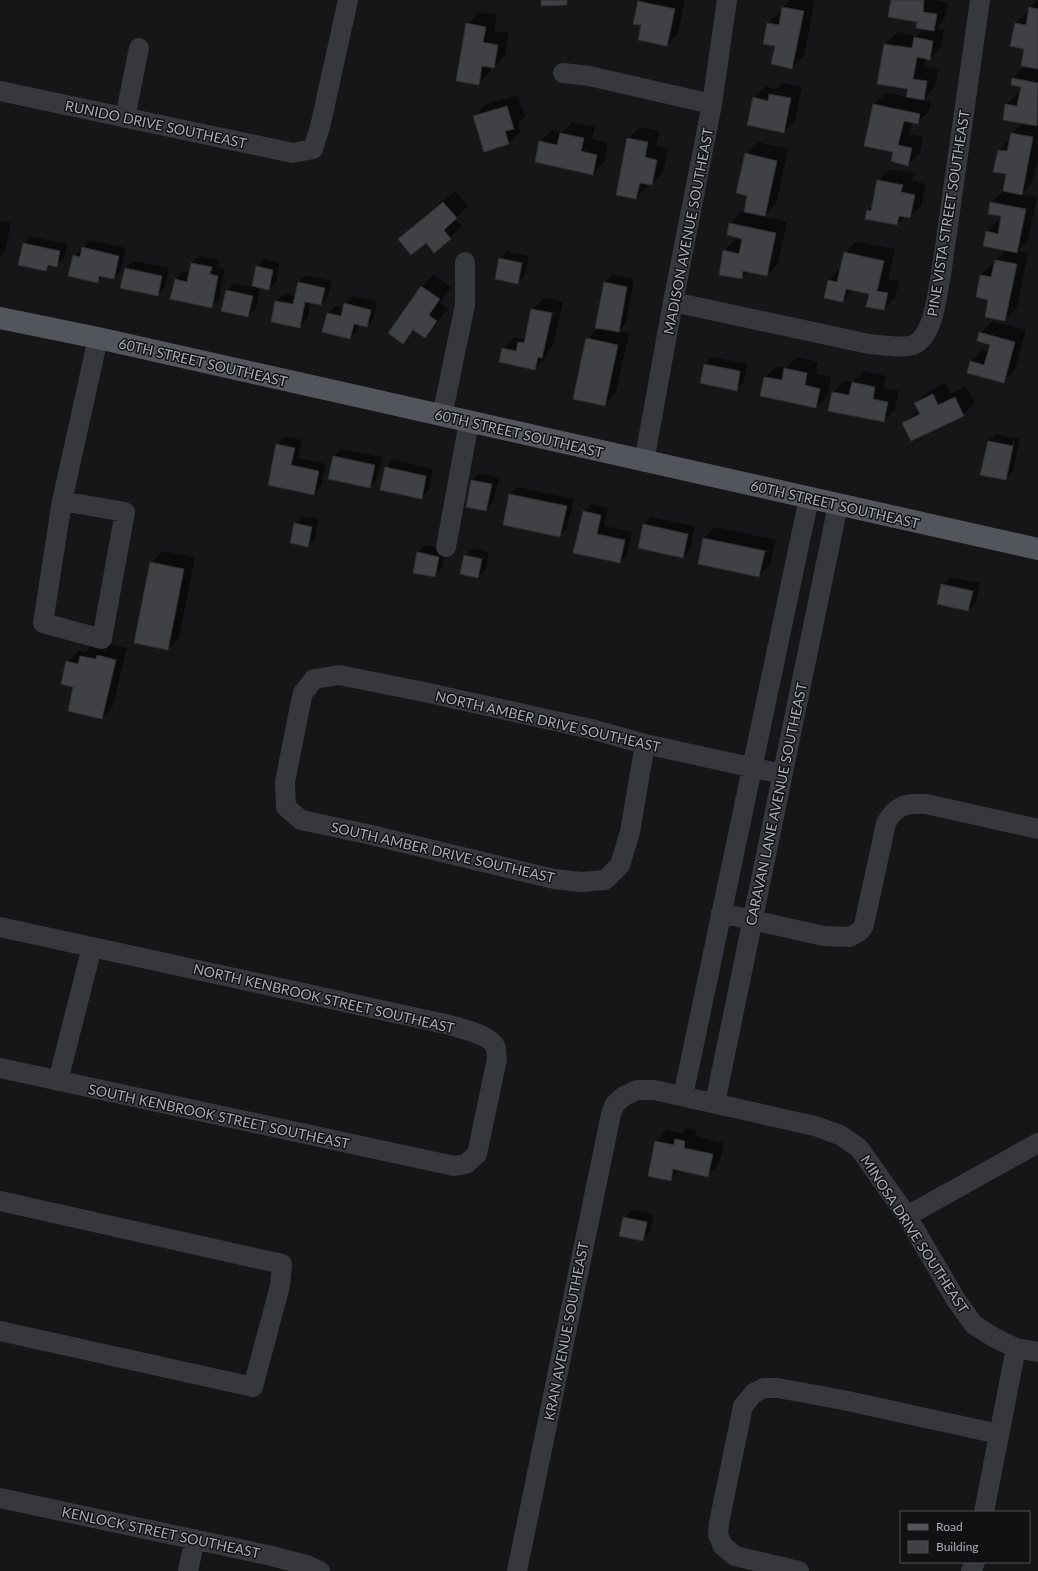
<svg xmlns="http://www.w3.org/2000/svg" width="1038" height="1571" viewBox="0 0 1038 1571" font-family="Lato,sans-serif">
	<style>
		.shadow { fill: #0007; fill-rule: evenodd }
		.building { fill: #404145; stroke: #303034 }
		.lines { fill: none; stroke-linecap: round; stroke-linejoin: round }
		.minor { stroke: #37383d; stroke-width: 20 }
		.major { stroke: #53555c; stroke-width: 22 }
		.labels { text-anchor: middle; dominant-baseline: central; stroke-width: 3; stroke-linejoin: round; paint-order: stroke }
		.street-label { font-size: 14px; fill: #a8adb8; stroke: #111113 }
	</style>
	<rect width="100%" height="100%" fill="#161618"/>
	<path class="shadow" d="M 641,0 L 685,0 L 678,33 L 667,45 L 639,2 Z
		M 790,0 L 815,0 L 804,56 L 792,67 L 776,46 L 764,43 L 768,23 L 780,12 L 782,12 L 783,7 Z
		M 892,0 L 934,0 L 948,3 L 945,18 L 936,28 L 944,30 L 941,47 L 929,59 L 926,58 L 924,67 L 938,70 L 935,87 L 924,99 L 916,97 L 915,99 L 931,102 L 929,111 L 917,123 L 912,121 L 909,134 L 923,137 L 920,153 L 908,164 L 894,152 L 865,145 L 874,104 L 886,93 L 907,97 L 909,88 L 878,83 L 885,44 L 897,32 L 917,36 L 924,28 L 918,21 Z
		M 1038,0 L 1038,123 L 1037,125 L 1038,125 L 1038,158 L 1033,182 L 1021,194 L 1037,197 L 1028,241 L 1018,251 L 1028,253 L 1017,308 L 1005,320 L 990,299 L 977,296 L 981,275 L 993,264 L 995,264 L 996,260 L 1006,250 L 987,232 L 998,220 L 1001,221 L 1002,216 L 989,213 L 991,202 L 1004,191 L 1007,173 L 999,150 L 1010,139 L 1012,133 L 1023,122 L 1006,105 L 1018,93 L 1021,94 L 1022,86 L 1013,78 L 1026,65 L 1025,48 L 1016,23 L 1027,12 L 1029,12 L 1030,7 Z
		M 479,12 L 497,15 L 494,31 L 509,33 L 505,55 L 493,67 L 491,66 L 490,72 L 478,84 L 467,24 Z
		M 782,83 L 802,87 L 795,120 L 784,132 L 754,98 L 765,86 L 776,89 Z
		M 518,95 L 525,116 L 518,124 L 520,132 L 509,143 L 474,116 L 486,104 Z
		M 572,122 L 595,127 L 592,139 L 608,143 L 604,162 L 592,174 L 540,142 L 552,130 L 562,133 Z
		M 640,127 L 659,131 L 656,146 L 668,149 L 663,172 L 652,184 L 648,183 L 647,187 L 636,198 L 628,139 Z
		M 757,142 L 788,149 L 776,204 L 765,215 L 746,154 Z
		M 890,169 L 914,174 L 912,181 L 926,184 L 921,206 L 910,217 L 905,216 L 897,224 L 868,210 L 873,205 L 878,181 Z
		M 455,191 L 468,206 L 455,219 L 462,226 L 450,238 L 434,251 L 426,241 L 400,239 L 411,228 Z
		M 741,212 L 787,222 L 778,264 L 767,275 L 748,271 L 741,278 L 724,251 L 736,239 L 742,241 L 743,238 L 730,224 Z
		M 0,221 L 11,223 L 5,252 L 0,256 Z
		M 31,236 L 67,244 L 64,259 L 56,266 L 51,265 L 46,270 L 24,244 Z
		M 91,240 L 126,248 L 121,270 L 114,278 L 103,276 L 97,281 L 74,256 Z
		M 856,241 L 895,249 L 888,279 L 899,281 L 895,298 L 884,309 L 870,293 L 855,289 L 843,301 L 829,280 L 840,269 L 845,253 Z
		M 507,251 L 529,256 L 525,275 L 518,282 L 500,259 Z
		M 199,256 L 219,260 L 217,267 L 225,269 L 219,299 L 211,307 L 176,279 L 183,272 L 190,273 L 192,263 Z
		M 264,259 L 280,263 L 276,282 L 269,289 L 260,287 L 256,308 L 248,316 L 227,291 L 234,283 L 252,287 L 257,267 Z
		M 133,261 L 169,268 L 165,287 L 157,295 L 126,268 Z
		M 306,275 L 332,281 L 328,296 L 321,304 L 311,302 L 307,319 L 299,327 L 272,321 L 276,301 L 284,294 L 296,296 L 298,283 Z
		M 434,275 L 451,287 L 440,303 L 448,309 L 436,325 L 425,337 L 415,330 L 403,342 L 389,333 L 422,286 Z
		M 612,275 L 634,279 L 626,323 L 618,331 L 629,333 L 616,393 L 604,405 L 587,339 L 599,327 L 604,283 Z
		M 353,296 L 377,302 L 374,318 L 366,326 L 359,324 L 358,330 L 350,338 L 328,314 L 335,306 L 344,308 L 345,304 Z
		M 544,298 L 563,302 L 553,345 L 548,351 L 546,358 L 535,369 L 503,349 L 515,337 L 523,339 L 527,335 L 532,310 ZM 540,310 L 557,313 L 556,315 L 540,312 Z
		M 992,321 L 1026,330 L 1015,370 L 1003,381 L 971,362 L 983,350 L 988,352 L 991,344 L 980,333 Z
		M 712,357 L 747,364 L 744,382 L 736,390 L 705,364 Z
		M 797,357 L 818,362 L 816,374 L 831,377 L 828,395 L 816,407 L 761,395 L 765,377 L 777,366 L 786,368 Z
		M 864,371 L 886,376 L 883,388 L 899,391 L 895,410 L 884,421 L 829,410 L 833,392 L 844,381 L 853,382 Z
		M 945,383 L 950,394 L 966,386 L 975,403 L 963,415 L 904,423 L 919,410 L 915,403 L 927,392 Z
		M 996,434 L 1020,439 L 1013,471 L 1005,479 L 988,441 ZM 1013,441 L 1015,441 L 1009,471 L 1007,471 Z
		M 285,437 L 302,440 L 298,458 L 326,464 L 321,486 L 314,494 L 269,484 L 277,444 Z
		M 341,449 L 382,457 L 377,479 L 370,487 L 334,456 Z
		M 393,460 L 433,469 L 429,490 L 421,498 L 386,468 Z
		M 480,473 L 499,477 L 493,502 L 486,510 L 472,480 Z
		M 518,487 L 574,499 L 567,528 L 560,536 L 510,494 Z
		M 591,504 L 608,508 L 604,526 L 632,532 L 627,555 L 620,562 L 575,552 L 584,512 Z
		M 303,516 L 319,519 L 315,539 L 307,546 L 295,524 Z
		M 651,517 L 695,526 L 690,549 L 683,557 L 644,524 Z
		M 715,527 L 776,540 L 770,564 L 759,576 L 704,538 ZM 711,539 L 770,551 L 769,553 L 711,541 Z
		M 425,545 L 446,549 L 442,568 L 435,576 L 418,553 Z
		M 473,548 L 489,552 L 486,569 L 478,577 L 465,556 Z
		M 163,551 L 195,558 L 179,638 L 168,649 L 151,563 Z
		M 950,577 L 980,583 L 976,602 L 968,610 L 942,585 Z
		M 110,644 L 127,648 L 113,706 L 102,717 L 74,687 L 67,662 L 79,650 L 85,652 L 92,645 Z
		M 687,1128 L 696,1130 L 695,1136 L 724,1143 L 719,1164 L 707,1176 L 680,1170 L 670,1179 L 656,1142 L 667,1130 L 682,1133 Z
		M 632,1210 L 654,1215 L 650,1232 L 642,1240 L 624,1218 Z"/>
	<path class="building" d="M 541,0 L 567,0 L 567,5 L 541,6 Z
		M 891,0 L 924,0 L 923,12 L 937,14 L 934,31 L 916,28 L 917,22 L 888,17 Z
		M 638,1 L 675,9 L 667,46 L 638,40 L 641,25 L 633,24 Z
		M 782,7 L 804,11 L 792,69 L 771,64 L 775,46 L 763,44 L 767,23 L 779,25 Z
		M 1029,7 L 1038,9 L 1038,69 L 1021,66 L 1024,49 L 1010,46 L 1015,23 L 1026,25 Z
		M 466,23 L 486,27 L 483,42 L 498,45 L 494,68 L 482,66 L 479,85 L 456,81 Z
		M 914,37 L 933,41 L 930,60 L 917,57 L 913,79 L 927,81 L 924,100 L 906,97 L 908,89 L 877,84 L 884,44 L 912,48 Z
		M 1012,78 L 1038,83 L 1037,126 L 1003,120 L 1005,104 L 1017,106 L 1021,87 L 1011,85 Z
		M 769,94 L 791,98 L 784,133 L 747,125 L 753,97 L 768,101 Z
		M 873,104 L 920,114 L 918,124 L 904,121 L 898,145 L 912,148 L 908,166 L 891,161 L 893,152 L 864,146 Z
		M 507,106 L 514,129 L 505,131 L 509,144 L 484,152 L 473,116 Z
		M 560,133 L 584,138 L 581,151 L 597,155 L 593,175 L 535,162 L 539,141 L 557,145 Z
		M 1011,133 L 1033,137 L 1022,195 L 1003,191 L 1006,174 L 993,172 L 998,150 L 1007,151 Z
		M 627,138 L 648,142 L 645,157 L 657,160 L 652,185 L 640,183 L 636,199 L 616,195 Z
		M 745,153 L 777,161 L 765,216 L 744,212 L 747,196 L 736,193 Z
		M 877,180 L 903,185 L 901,192 L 915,195 L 910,218 L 899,216 L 897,225 L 865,219 L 867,210 L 871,211 Z
		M 443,202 L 457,218 L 444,230 L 451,239 L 434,253 L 426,243 L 411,255 L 398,239 Z
		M 990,202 L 1026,209 L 1017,253 L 983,246 L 986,231 L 998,234 L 1001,216 L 988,214 Z
		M 729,223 L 776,233 L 767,276 L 743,271 L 742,279 L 719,275 L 723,250 L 739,254 L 742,239 L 727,235 Z
		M 23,243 L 60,251 L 57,267 L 48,265 L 46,271 L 18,265 Z
		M 82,247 L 119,256 L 114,279 L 99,276 L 98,283 L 68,276 L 73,255 L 80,257 Z
		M 844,252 L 884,261 L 877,291 L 888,293 L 884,310 L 866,307 L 869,294 L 846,289 L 843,302 L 824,298 L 828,280 L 837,282 Z
		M 499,258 L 522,263 L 518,284 L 495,279 Z
		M 995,260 L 1017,264 L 1005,321 L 985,317 L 988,300 L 976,297 L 980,275 L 991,277 Z
		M 191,263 L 212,267 L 210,274 L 218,276 L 212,308 L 170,299 L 175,279 L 187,282 Z
		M 256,266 L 273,270 L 269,290 L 252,286 Z
		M 125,268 L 162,276 L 158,296 L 120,288 Z
		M 298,282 L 325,288 L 321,305 L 305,302 L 300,328 L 271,322 L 275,301 L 293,304 Z
		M 604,282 L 627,287 L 619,332 L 595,328 Z
		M 421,286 L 440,299 L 429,315 L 437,321 L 425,338 L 413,330 L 403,344 L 388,333 Z
		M 226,290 L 253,296 L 248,317 L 221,311 Z
		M 344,303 L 371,310 L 367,327 L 354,324 L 350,339 L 322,332 L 327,313 L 341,316 Z
		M 531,309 L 552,313 L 542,358 L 538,357 L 535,370 L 499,362 L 502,348 L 516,351 L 518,342 L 524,343 Z
		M 979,332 L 1015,342 L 1004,383 L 967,373 L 970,361 L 984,365 L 990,345 L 977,341 Z
		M 586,338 L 618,345 L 605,406 L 573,399 Z
		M 704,364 L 740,371 L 737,391 L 700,383 Z
		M 784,368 L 807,373 L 805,385 L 820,389 L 816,408 L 760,396 L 764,377 L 782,380 Z
		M 852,382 L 875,387 L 873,399 L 888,402 L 884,422 L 828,411 L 832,392 L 849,395 Z
		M 933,394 L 938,405 L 955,397 L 964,416 L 911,441 L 902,423 L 920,414 L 914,403 Z
		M 988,441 L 1013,446 L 1006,480 L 980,475 Z
		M 276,444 L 295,448 L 291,465 L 319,471 L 314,495 L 268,485 Z
		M 333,456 L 375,465 L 370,488 L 328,479 Z
		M 385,467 L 426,476 L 422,499 L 380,490 Z
		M 471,480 L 492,484 L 486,511 L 466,507 Z
		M 509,494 L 567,506 L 560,537 L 503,525 Z
		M 583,511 L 601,515 L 597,534 L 625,540 L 620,563 L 573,553 Z
		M 294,523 L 312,527 L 308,547 L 290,543 Z
		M 643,524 L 688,534 L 683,558 L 638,548 Z
		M 703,538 L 765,551 L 759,577 L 698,564 Z
		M 417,552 L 439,557 L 435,577 L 413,573 Z
		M 464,555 L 482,559 L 478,578 L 460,574 Z
		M 150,562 L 184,569 L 168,650 L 134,643 Z
		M 941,584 L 973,591 L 968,611 L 937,604 Z
		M 97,655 L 116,660 L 102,719 L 68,711 L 73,687 L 61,684 L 66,661 L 78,664 L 80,656 L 96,659 Z
		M 675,1139 L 685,1141 L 684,1148 L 713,1154 L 708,1177 L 673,1169 L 671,1181 L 648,1176 L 655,1141 L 674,1145 Z
		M 623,1217 L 647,1222 L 643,1241 L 619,1236 Z"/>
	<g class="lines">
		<path class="minor" d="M 563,73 L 589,76 L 712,104
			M 0,91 L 293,153 L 313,149 L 320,127 L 348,0
			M 125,118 L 139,48
			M 673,302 L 869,344 C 880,345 906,349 915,344 C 934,334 937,294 941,275 L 980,0
			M 442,416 L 465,305 L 465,262
			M 644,462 L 673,302 L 712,104 L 727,0
			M 62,501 L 125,512 L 102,639 L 43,623 L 62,501 L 98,338
			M 446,547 L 469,422
			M 645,744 L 630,832 L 620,865 L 605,880 L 581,882 L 554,879 L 367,834 L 301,820 L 286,807 L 285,782 L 299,711 L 303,693 L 314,679 L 339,675 L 424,692 L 591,729 L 645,744 L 782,774
			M 721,913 L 824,936 L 850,937 L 860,931 L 864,925 L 886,823 C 896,805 906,803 926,804 L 1038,829
			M 0,927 L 450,1025 C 462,1029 489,1034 495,1046 C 497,1050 496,1055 497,1059 L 477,1154 L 466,1164 L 454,1166 L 0,1068
			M 58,1081 L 92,947
			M 683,1096 L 809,498
			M 715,1103 L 838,505
			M 0,1201 L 282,1264 L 280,1286 L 253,1387 L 0,1331
			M 907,1216 L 1038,1143
			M 0,1498 L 272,1556 L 309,1566 L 320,1571
			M 984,1512 L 1016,1348
			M 188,1571 L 195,1539
			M 517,1571 L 611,1114 L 615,1104 L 624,1096 L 637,1090 L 654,1090 L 815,1126 L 840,1135 L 859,1148 L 907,1216 L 956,1300 L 974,1325 L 995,1338 L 1016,1348 L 1038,1352
			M 799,1571 L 735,1556 L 723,1546 L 718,1535 L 719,1523 L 743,1406 L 754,1393 L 764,1388 L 778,1388 L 843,1400 L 999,1434
			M 971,1571 L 975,1562"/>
		<path class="major" d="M 0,318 L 98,338 L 1038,549"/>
	</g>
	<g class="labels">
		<g class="street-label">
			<text transform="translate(156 124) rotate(12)">RUNIDO DRIVE SOUTHEAST</text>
			<text transform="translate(948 213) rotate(-81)">PINE VISTA STREET SOUTHEAST</text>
			<text transform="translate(688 231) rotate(-79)">MADISON AVENUE SOUTHEAST</text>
			<text transform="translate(203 362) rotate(13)">60TH STREET SOUTHEAST</text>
			<text transform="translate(519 433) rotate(13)">60TH STREET SOUTHEAST</text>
			<text transform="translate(835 504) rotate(13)">60TH STREET SOUTHEAST</text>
			<text transform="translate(548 721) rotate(13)">NORTH AMBER DRIVE SOUTHEAST</text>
			<text transform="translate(776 804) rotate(-78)">CARAVAN LANE AVENUE SOUTHEAST</text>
			<text transform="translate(443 852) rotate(13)">SOUTH AMBER DRIVE SOUTHEAST</text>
			<text transform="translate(324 998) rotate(13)">NORTH KENBROOK STREET SOUTHEAST</text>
			<text transform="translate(219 1116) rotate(12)">SOUTH KENBROOK STREET SOUTHEAST</text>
			<text transform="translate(915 1234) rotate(57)">MINOSA DRIVE SOUTHEAST</text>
			<text transform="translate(566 1331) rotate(-79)">KRAN AVENUE SOUTHEAST</text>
			<text transform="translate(161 1532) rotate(12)">KENLOCK STREET SOUTHEAST</text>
		</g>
	</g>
	<rect x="900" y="1511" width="130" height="52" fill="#111113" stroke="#4d4f55"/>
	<rect x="908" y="1524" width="20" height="6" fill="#53555c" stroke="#4d4f55"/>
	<text x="936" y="1531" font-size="12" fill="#a8adb8">Road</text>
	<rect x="908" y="1541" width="20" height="12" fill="#404145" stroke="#4d4f55"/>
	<text x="936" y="1551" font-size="12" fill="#a8adb8">Building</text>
</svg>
